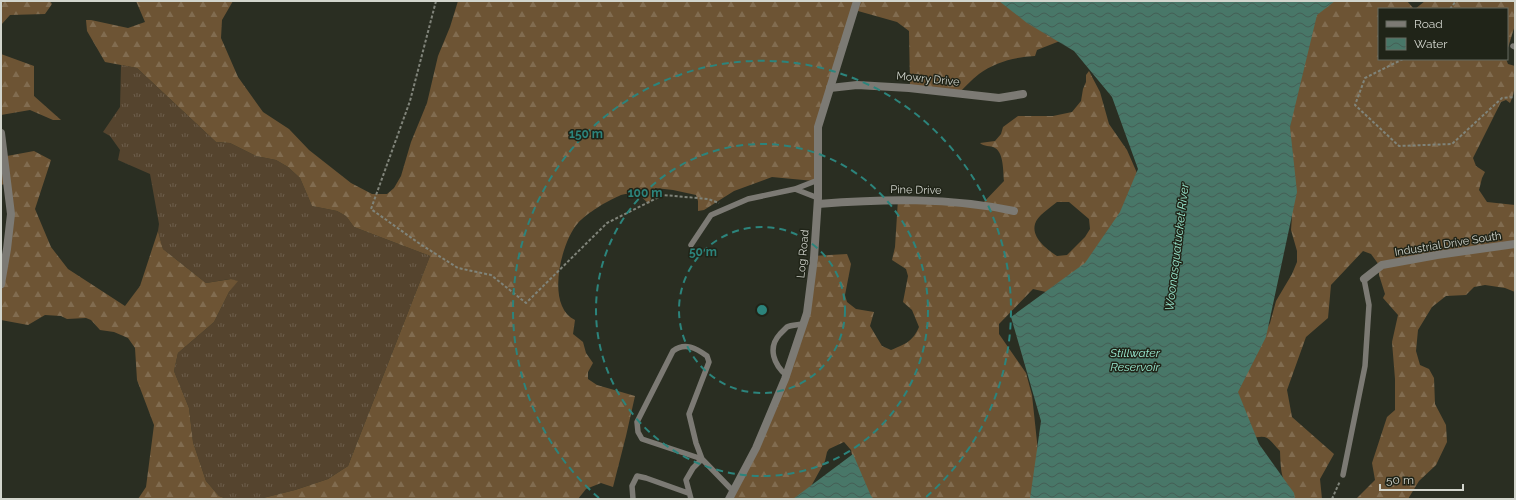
<svg xmlns="http://www.w3.org/2000/svg" width="1516" height="500" viewBox="0 0 1516 500" font-family="Raleway,sans-serif">
	<style>
		.grass { fill: url(#grass-tufts) }
		.forest { fill: url(#forest-firs); fill-rule: evenodd }
		.water { fill: url(#water-waves) }
		.lines { fill: none; stroke-linecap: round; stroke-linejoin: round }
		.path { stroke: #80847a; stroke-width: 2; stroke-dasharray: 3 2; stroke-linecap: butt }
		.service { stroke: #7c7a74; stroke-width: 5.5 }
		.minor { stroke: #7c7a74; stroke-width: 8 }
		.tertiary { stroke: #7c7a74; stroke-width: 8 }
		.ring { fill: none; stroke: #2c847c; stroke-width: 2; stroke-dasharray: 7 5 }
		.labels { text-anchor: middle; dominant-baseline: central; stroke-width: 3; stroke-linejoin: round; paint-order: stroke }
		.street-label { font-size: 11px; fill: #d2d5cd; stroke: #202418 }
		.water-label { font-size: 12px; font-style: italic; fill: #98e8cf; stroke: #202418 }
		.centre { fill: #2c847c; stroke: #202418; stroke-width: 2 }
		.ring-label { font-size: 12px; text-anchor: middle; font-weight: bold; fill: #2c847c; stroke: #202418; stroke-width: 3; stroke-linejoin: round; paint-order: stroke }
	</style>
	<defs>
		<pattern id="grass-tufts" width="24" height="20" patternUnits="userSpaceOnUse"><rect width="24" height="20" fill="#55442e"/><path d="M3 7l-1-3M5 7V3M7 7l1-3M15 17l-1-3M17 17v-4M19 17l1-3" fill="none" stroke="#6d5e4b"/></pattern>
		<pattern id="forest-firs" width="22" height="20" patternUnits="userSpaceOnUse"><rect width="22" height="20" fill="#6d5434"/><path d="M5 1l3.5 6h-7zM16 11l3.5 6h-7z" fill="#816c50"/></pattern>
		<pattern id="water-waves" width="16" height="10" patternUnits="userSpaceOnUse"><rect width="16" height="10" fill="#487768"/><path d="M0 5q4-4 8 0t8 0" fill="none" stroke="#445e55"/></pattern>
	</defs>
	<rect width="100%" height="100%" fill="#2a2e22"/>
	<path class="grass" d="M 121,65 L 137,68 L 216,142 L 230,143 L 256,156 L 276,160 L 288,167 L 300,178 L 312,206 L 337,211 L 346,216 L 354,227 L 430,256 L 348,466 L 328,479 L 295,490 L 259,499 L 227,499 L 219,496 L 206,481 L 193,442 L 189,408 L 174,371 L 178,353 L 214,322 L 229,292 L 237,281 L 230,279 L 206,283 L 163,249 L 158,231 L 159,224 L 150,174 L 118,160 L 120,150 L 110,136 L 103,132 L 120,107 Z"/>
	<path class="forest" d="M 1,1 L 50,1 L 52,4 L 45,14 L 10,15 L 1,25 Z
		M 136,1 L 233,1 L 222,20 L 221,38 L 238,77 L 263,112 L 289,129 L 309,150 L 351,183 L 372,194 L 387,194 L 394,188 L 401,176 L 411,142 L 427,103 L 438,56 L 450,27 L 458,1 L 1004,1 L 1070,37 L 1037,50 L 1035,56 C 1015,57 995,62 979,74 C 971,80 965,87 958,94 L 910,87 L 909,31 L 897,22 L 858,11 L 855,11 L 820,121 L 814,181 L 772,177 L 734,191 L 704,210 L 698,211 L 698,201 L 696,195 L 673,190 L 655,188 L 649,204 L 637,193 C 631,194 624,193 619,196 C 607,201 587,213 578,223 C 561,242 545,306 575,320 L 573,334 L 583,342 L 586,353 L 593,363 L 588,372 L 588,379 L 597,385 L 635,396 L 626,436 L 613,487 L 601,483 L 586,489 L 578,499 L 259,499 L 295,490 L 328,479 L 348,466 L 430,256 L 354,227 L 346,216 L 337,211 L 312,206 L 300,178 L 288,167 L 276,160 L 256,156 L 230,143 L 216,142 L 137,68 L 105,62 L 87,31 L 86,20 L 91,20 L 128,28 L 145,22 Z
		M 1309,1 L 1407,1 L 1414,9 L 1379,9 L 1379,59 L 1506,59 L 1508,64 L 1515,66 C 1515,78 1516,92 1510,103 L 1506,100 L 1501,102 L 1473,158 L 1476,166 L 1485,172 L 1482,178 L 1479,190 L 1487,202 L 1515,205 L 1515,292 L 1505,288 L 1485,285 L 1474,287 L 1466,295 L 1446,296 L 1432,307 L 1418,330 L 1416,351 L 1420,365 L 1429,369 L 1434,378 L 1435,404 L 1446,425 L 1447,442 L 1436,465 L 1419,481 L 1408,499 L 1356,499 L 1375,480 L 1372,463 L 1387,417 L 1395,410 L 1395,379 L 1392,342 L 1398,315 L 1383,298 L 1385,294 L 1379,275 L 1379,265 L 1371,254 L 1363,251 L 1331,285 L 1328,318 L 1306,337 L 1287,390 L 1292,417 L 1334,454 L 1320,479 L 1322,499 L 1295,499 C 1281,479 1281,475 1280,451 C 1267,437 1268,434 1249,439 L 1237,425 L 1232,365 L 1261,340 L 1270,323 L 1276,301 L 1292,274 L 1297,262 L 1297,251 L 1291,230 L 1292,216 L 1287,167 L 1293,156 L 1289,133 Z
		M 1425,1 L 1515,1 L 1515,25 L 1507,51 L 1507,9 L 1415,9 Z
		M 1,54 L 34,66 L 34,96 L 61,120 L 53,120 L 30,110 L 1,115 Z
		M 1089,71 L 1100,92 L 1109,124 L 1127,150 L 1137,173 L 1123,238 L 1046,292 L 1033,289 L 999,324 L 999,334 L 1026,373 L 1032,395 L 1040,470 L 1032,499 L 864,499 L 859,488 L 851,450 L 844,442 L 829,449 L 827,452 L 825,461 L 809,490 L 796,499 L 726,499 C 759,439 790,374 805,307 C 808,291 809,273 812,256 L 847,254 L 851,264 L 845,295 L 847,302 L 856,309 L 874,312 L 870,326 L 882,346 L 891,350 C 906,344 913,341 919,327 L 912,310 L 903,302 L 908,276 L 906,269 L 892,260 L 895,247 L 898,199 L 982,204 L 1004,181 C 1003,172 1004,153 995,148 C 990,145 984,147 980,143 L 995,141 L 1001,134 L 1003,127 L 1018,116 L 1053,116 L 1072,112 L 1081,101 L 1083,89 L 1086,82 L 1086,75 ZM 1057,202 L 1069,202 L 1089,219 L 1090,229 L 1085,237 L 1067,255 L 1057,256 C 1048,250 1031,238 1035,224 C 1037,216 1050,208 1057,202 Z
		M 1,134 L 7,156 L 34,151 L 51,160 L 35,209 L 51,247 L 68,269 L 125,306 L 140,286 L 158,231 L 163,249 L 206,283 L 231,279 L 238,281 L 229,292 L 214,322 L 178,353 L 174,371 L 189,408 L 193,442 L 206,481 L 219,496 L 227,499 L 138,499 L 146,487 L 154,425 L 137,380 L 135,348 L 128,338 L 114,332 L 100,330 L 91,320 L 86,318 L 67,319 L 61,316 L 45,315 L 28,325 L 1,320 L 1,285 L 7,249 L 8,183 L 1,185 Z"/>
	<path class="water" d="M 999,1 L 1335,1 L 1317,15 L 1290,127 L 1297,192 L 1266,337 L 1238,392 L 1259,444 L 1294,493 L 1295,499 L 1030,499 L 1041,421 L 1011,317 L 1085,263 L 1120,212 L 1138,169 L 1112,97 L 1074,51 L 1027,23 Z
		M 853,454 L 871,496 L 874,499 L 793,499 Z"/>
	<g class="lines">
		<path class="path" d="M 436,1 L 410,101 L 371,209 L 420,244 L 458,268 L 491,275 L 526,303 L 607,223 L 663,195 L 708,199 L 719,203
			M 1450,9 L 1456,1
			M 1403,59 L 1365,78 L 1355,105 L 1399,146 L 1452,144 L 1502,98 L 1515,97
			M 1332,499 L 1340,481"/>
		<path class="service" d="M 1513,46 L 1515,47
			M 795,189 L 818,198
			M 691,245 L 711,215 L 748,199 L 795,189 L 818,180
			M 787,376 C 774,365 767,348 780,334 C 782,332 785,329 787,327 C 791,325 798,325 803,324
			M 702,459 L 642,439 L 638,432 L 637,422 L 673,351 C 685,342 696,348 707,356 L 709,362 L 689,414 L 696,443 L 702,459 L 733,491
			M 1343,475 L 1365,366 L 1369,305 L 1364,279
			M 633,499 L 632,486 L 637,476 L 646,478 L 688,493
			M 691,499 L 686,480 L 693,468 L 702,459"/>
		<path class="minor" d="M 830,88 L 857,85 L 909,88 L 999,98 L 1023,94
			M 1,133 L 11,214 L 7,249 L 1,284
			M 818,204 C 883,199 949,197 1014,211
			M 1364,279 L 1382,265 L 1437,255 L 1515,244"/>
		<path class="tertiary" d="M 729,499 L 756,448 L 785,379 L 807,313 L 814,258 L 818,198 L 818,127 L 857,1"/>
	</g>
	<g class="ring">
		<circle cx="762" cy="310" r="83"/>
		<circle cx="762" cy="310" r="166"/>
		<path d="M599 498A249 249 0 1 1 925 498"/>
	</g>
	<g class="labels">
		<g class="street-label">
			<text transform="translate(928 79) rotate(6)">Mowry Drive</text>
			<text transform="translate(916 190) rotate(1)">Pine Drive</text>
			<text transform="translate(1448 244) rotate(-9)">Industrial Drive South</text>
			<text transform="translate(803 254) rotate(-85)">Log Road</text>
		</g>
		<g class="water-label">
			<text transform="translate(1177 247) rotate(-83)">Woonasquatucket River</text>
			<text x="1135" y="353">Stillwater<tspan x="1135" dy="14">Reservoir</tspan></text>
		</g>
	</g>
	<circle cx="762" cy="310" r="6" class="centre"/>
	<g class="ring-label">
		<text x="586" y="138">150 m</text>
		<text x="645" y="197">100 m</text>
		<text x="703" y="256">50 m</text>
	</g>
	<rect width="1516" height="500" fill="none" stroke="#d2d5cd" stroke-width="4"/>
	<rect x="1378" y="8" width="130" height="52" fill="#202418" stroke="#676b60"/>
	<rect x="1386" y="21" width="20" height="6" fill="#7c7a74" stroke="#676b60"/>
	<text x="1414" y="28" font-size="12" fill="#d2d5cd">Road</text>
	<rect x="1386" y="38" width="20" height="12" fill="url(#water-waves)" stroke="#676b60"/>
	<text x="1414" y="48" font-size="12" fill="#d2d5cd">Water</text>
	<path d="M1380 484v6h83v-6" fill="none" stroke="#d2d5cd" stroke-width="2"/>
	<text x="1386" y="484" font-size="12" fill="#d2d5cd" stroke="#202418" stroke-width="3" paint-order="stroke">50 m</text>
</svg>
